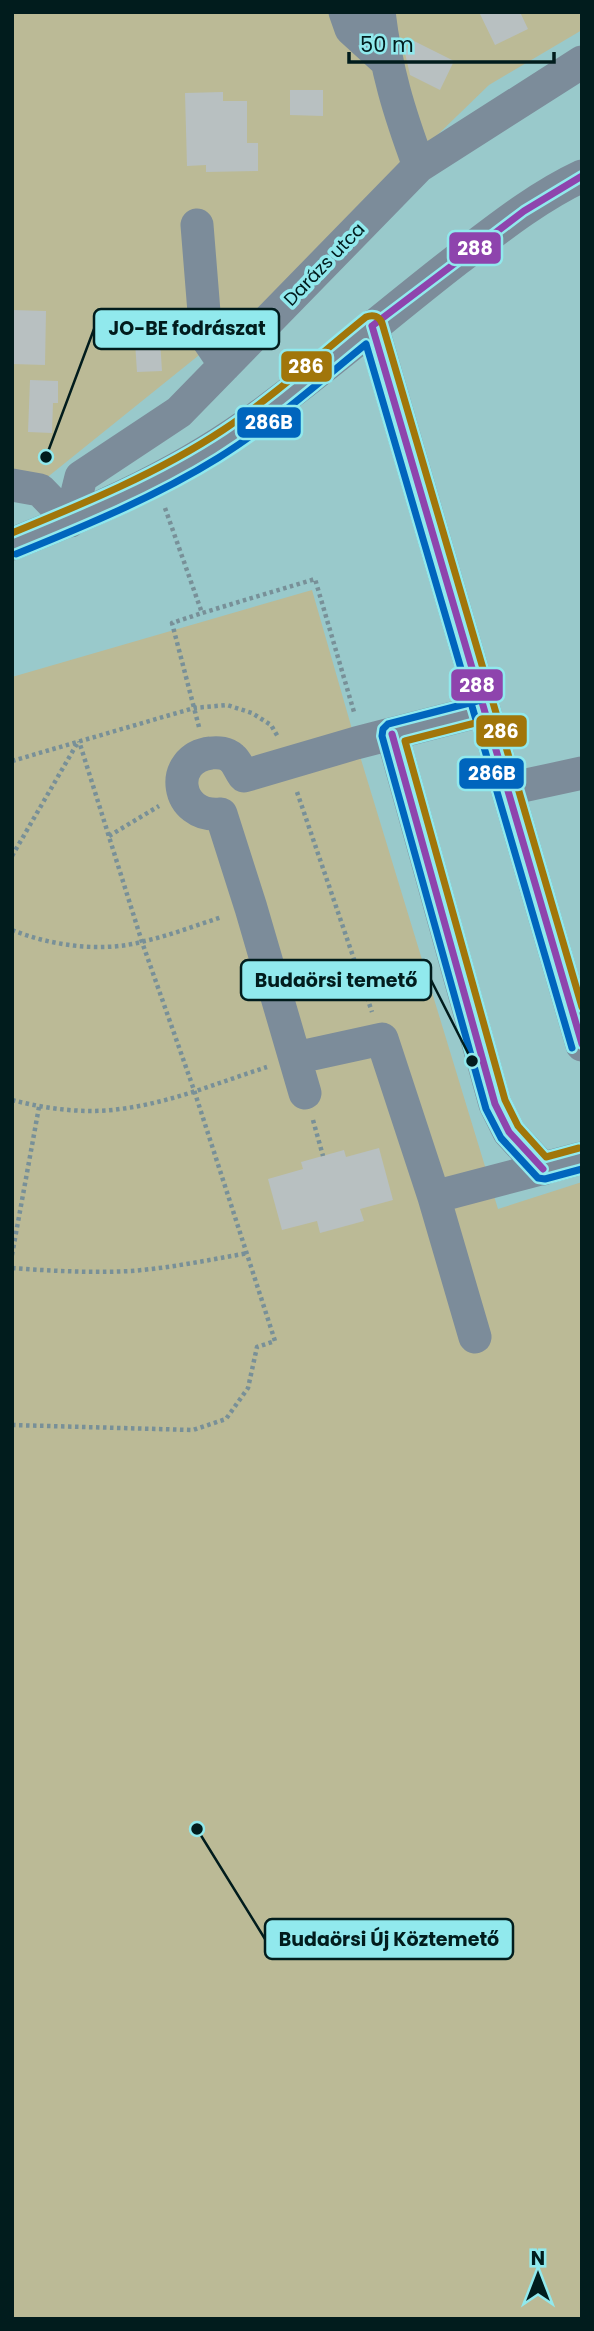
<svg xmlns="http://www.w3.org/2000/svg" width="594" height="2331" viewBox="0 0 594 2331" font-family="Poppins,sans-serif">
	<style>
		.green { fill: #bbba96 }
		.building { fill: #b8c0c1 }
		.lines { fill: none; stroke-linecap: round; stroke-linejoin: round }
		.path { stroke: #789098; stroke-width: 4.5; stroke-dasharray: 3.5 3.5; stroke-linecap: butt }
		.minor { stroke: #7c8c9a; stroke-width: 33 }
		.bus-1-casing { stroke: #91e9ed; stroke-width: 12 }
		.bus-2-casing { stroke: #91e9ed; stroke-width: 12 }
		.bus-3-casing { stroke: #91e9ed; stroke-width: 12 }
		.bus-1 { stroke: #8e44ad; stroke-width: 7 }
		.bus-2 { stroke: #0065bd; stroke-width: 7 }
		.bus-3 { stroke: #a1760a; stroke-width: 7 }
		.labels { text-anchor: middle; dominant-baseline: central; stroke-width: 7; stroke-linejoin: round; paint-order: stroke }
		.street-label { font-size: 18px; fill: #011c1d; stroke: #91e9ed }
		.leader { fill: none; stroke: #011c1d; stroke-width: 2.5 }
		.callout-dot { fill: #011c1d; stroke: #91e9ed; stroke-width: 2.5 }
		.callout { fill: #91e9ed; stroke: #011c1d; stroke-width: 2.5 }
		.callout-label { font-size: 19px; text-anchor: middle; font-weight: bold; fill: #011c1d }
		.line-badge { stroke: #91e9ed; stroke-width: 2.5 }
		.badge-label { font-size: 19px; text-anchor: middle; font-weight: bold; fill: #fff }
	</style>
	<rect width="100%" height="100%" fill="#99c9cb"/>
	<path class="green" d="M 12,12 L 582,12 L 582,30 L 489,85 L 265,302 L 24,496 L 12,503 Z
		M 312,590 L 356,743 L 498,1209 L 582,1182 L 582,2319 L 12,2319 L 12,677 Z"/>
	<path class="building" d="M 479,12 L 520,12 L 528,29 L 495,45 Z
		M 412,40 L 454,61 L 440,90 L 410,75 L 405,53 Z
		M 290,90 L 323,90 L 323,116 L 290,115 Z
		M 223,92 L 223,101 L 247,101 L 247,143 L 258,143 L 258,171 L 206,172 L 206,165 L 187,166 L 185,93 Z
		M 12,310 L 46,311 L 45,365 L 12,364 Z
		M 159,325 L 162,371 L 137,372 L 134,327 Z
		M 30,380 L 58,381 L 58,403 L 53,403 L 52,433 L 28,432 Z
		M 379,1148 L 393,1200 L 360,1209 L 364,1221 L 320,1233 L 317,1221 L 282,1230 L 268,1179 L 303,1169 L 301,1162 L 344,1150 L 346,1157 Z"/>
	<g class="lines">
		<path class="path" d="M 165,508 L 202,613 L 315,579 L 354,712
			M 199,727 L 172,623 L 202,613
			M 12,761 L 194,708 L 227,705 L 252,713 L 271,725 L 278,737
			M 297,792 L 372,1012
			M 109,836 L 159,806
			M 12,856 L 78,742
			M 12,930 C 52,946 103,953 145,941 C 171,935 197,925 222,917
			M 12,1100 C 47,1109 85,1114 120,1109 C 170,1103 220,1082 267,1067
			M 313,1120 L 323,1156
			M 12,1255 L 39,1107
			M 12,1268 C 52,1271 91,1273 131,1271 C 170,1268 209,1260 248,1253
			M 12,1425 L 193,1430 L 226,1419 L 248,1388 L 257,1347 L 275,1341 L 194,1090 L 142,942 L 79,741"/>
		<path class="minor" d="M 345,12 L 351,29 L 385,60
			M 379,12 C 386,70 399,112 419,166
			M 197,225 L 206,337 L 225,365
			M 372,326 L 582,1045
			M 12,485 L 40,490 L 70,521
			M 70,521 L 81,477 L 179,412 L 419,166 L 582,62
			M 12,544 C 100,509 186,471 262,414 C 329,365 392,310 458,259 C 496,230 537,197 582,176
			M 392,734 L 495,1104 L 509,1132 L 543,1169
			M 508,789 L 582,773
			M 295,1058 L 382,1039 L 434,1197 L 475,1337
			M 305,1093 L 251,908 L 221,814 C 175,819 167,758 211,753 C 218,752 227,753 232,758 C 237,762 240,771 244,776 L 356,743 L 484,710
			M 434,1197 L 582,1158"/>
		<g class="bus-1-casing">
			<path id="bus-1" d="M 372,326 L 582,1044
				M 372,326 L 524,211 L 582,176
				M 392,734 L 495,1104 L 509,1132 L 543,1169"/>
		</g>
		<g class="bus-2-casing">
			<path id="bus-2" d="M 16,554 C 85,526 155,497 218,458 C 271,425 318,383 366,344 L 572,1048
				M 481,700 L 388,724 L 383,729 L 382,736 L 486,1109 L 501,1138 L 538,1178 L 545,1179 L 582,1169"/>
		</g>
		<g class="bus-3-casing">
			<path id="bus-3" d="M 12,533 C 85,503 158,473 223,430 C 274,396 319,355 366,317 C 373,314 379,316 382,323 L 582,1007
				M 487,720 L 405,741 L 505,1100 L 518,1126 L 546,1157 L 579,1148"/>
		</g>
		<use href="#bus-1" class="bus-1"/>
		<use href="#bus-2" class="bus-2"/>
		<use href="#bus-3" class="bus-3"/>
	</g>
	<g class="labels">
		<g class="street-label">
			<text transform="translate(324 264) rotate(-46)">Darázs utca</text>
		</g>
	</g>
	<path class="leader" d="M46 457L94 329M472 1061L431 980M197 1829L265 1939"/>
	<g class="callout-dot">
		<circle cx="46" cy="457" r="7"/>
		<circle cx="472" cy="1061" r="7"/>
		<circle cx="197" cy="1829" r="7"/>
	</g>
	<g class="callout">
		<rect x="94" y="309" width="185" height="40" rx="7"/>
		<rect x="241" y="960" width="190" height="40" rx="7"/>
		<rect x="265" y="1919" width="248" height="40" rx="7"/>
	</g>
	<g class="callout-label">
		<text x="187" y="335">JO-BE fodrászat</text>
		<text x="336" y="987">Budaörsi temető</text>
		<text x="389" y="1946">Budaörsi Új Köztemető</text>
	</g>
	<g class="line-badge">
		<rect x="448" y="231" width="54" height="34" rx="7" fill="#8e44ad"/>
		<rect x="280" y="350" width="53" height="33" rx="7" fill="#a1760a"/>
		<rect x="236" y="406" width="66" height="33" rx="7" fill="#0065bd"/>
		<rect x="450" y="668" width="54" height="34" rx="7" fill="#8e44ad"/>
		<rect x="475" y="714" width="53" height="34" rx="7" fill="#a1760a"/>
		<rect x="458" y="757" width="67" height="33" rx="7" fill="#0065bd"/>
	</g>
	<g class="badge-label">
		<text x="475" y="255">288</text>
		<text x="306" y="373">286</text>
		<text x="269" y="429">286B</text>
		<text x="477" y="692">288</text>
		<text x="501" y="738">286</text>
		<text x="492" y="780">286B</text>
	</g>
	<rect width="594" height="2331" fill="none" stroke="#011c1d" stroke-width="28"/>
	<g transform="translate(538 2275)" stroke="#91e9ed" stroke-width="5" paint-order="stroke">
	<path d="M0-5L12 26L0 18L-12 26Z" fill="#011c1d"/>
	<text y="-10" font-size="19" font-weight="bold" text-anchor="middle" fill="#011c1d">N</text>
	</g>
	<path d="M349 52v10h205v-10" fill="none" stroke="#011c1d" stroke-width="3.5"/>
	<text x="360" y="52" font-size="21" fill="#011c1d" stroke="#91e9ed" stroke-width="5" paint-order="stroke">50 m</text>
</svg>
